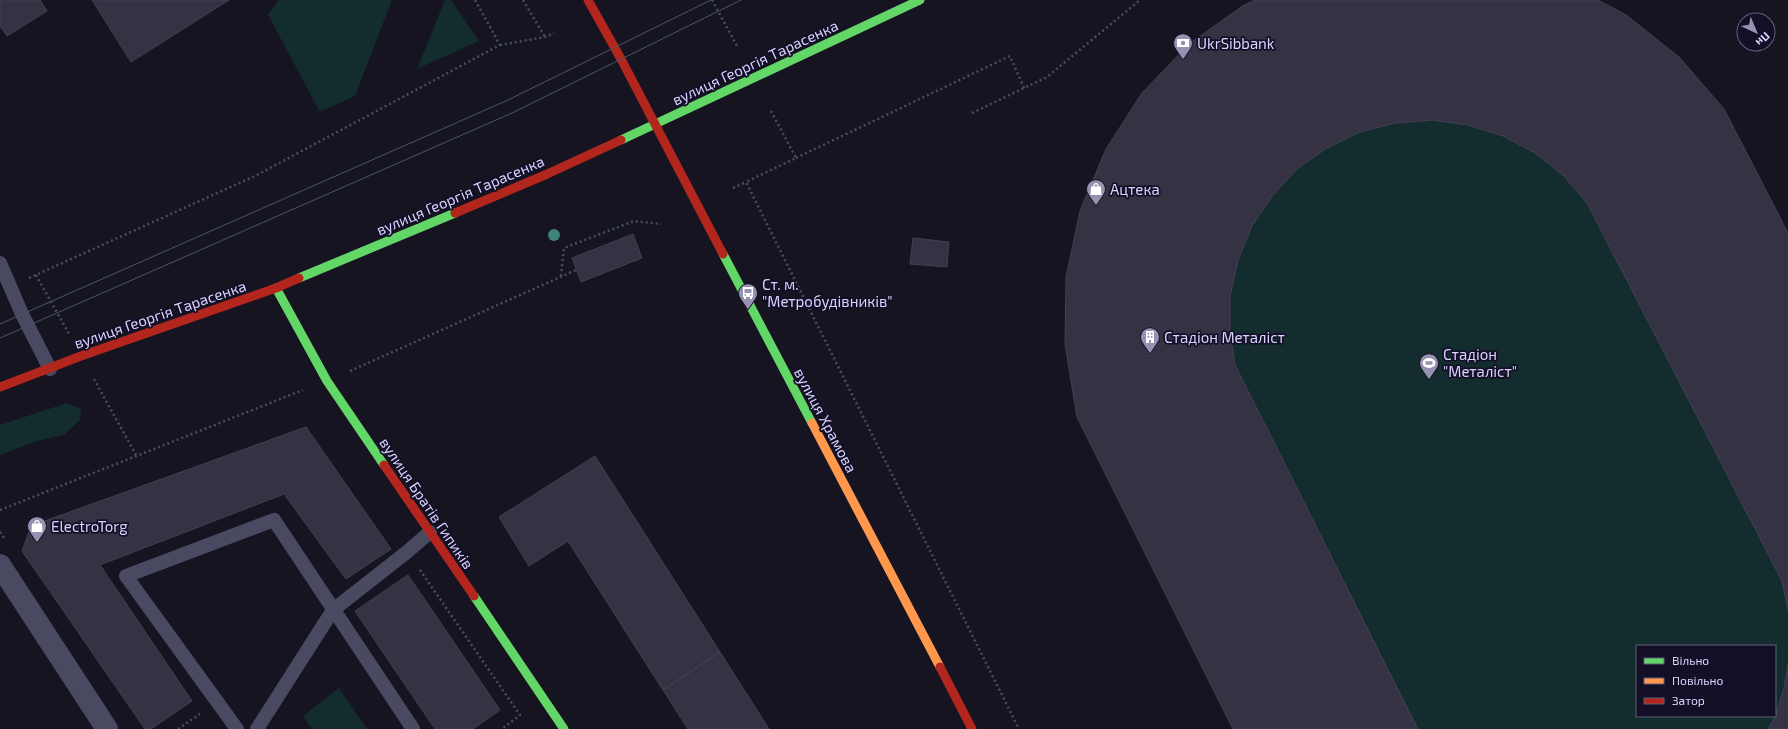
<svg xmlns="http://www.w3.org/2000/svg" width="1788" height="729" viewBox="0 0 1788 729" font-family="'Exo 2',sans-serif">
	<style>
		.green { fill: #132c2d; fill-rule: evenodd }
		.building { fill: #343243; stroke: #433f54 }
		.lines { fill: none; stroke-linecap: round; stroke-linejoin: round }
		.path { stroke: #44505f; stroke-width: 2.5; stroke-dasharray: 2 3; stroke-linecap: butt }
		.lane { stroke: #4a4962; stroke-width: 14 }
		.street { stroke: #4a4962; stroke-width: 22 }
		.fast { stroke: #63d668; stroke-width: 9 }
		.slow { stroke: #ff974d; stroke-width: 9 }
		.jam { stroke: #b3261e; stroke-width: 9 }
		.tram { stroke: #43596b; stroke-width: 1 }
		.tree { fill: #3e8478 }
		.labels { text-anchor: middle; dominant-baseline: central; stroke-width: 3.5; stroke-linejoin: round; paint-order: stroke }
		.poi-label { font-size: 15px; fill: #d9d4ff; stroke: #130f26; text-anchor: start }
		.street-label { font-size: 15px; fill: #d9d4ff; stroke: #130f26 }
	</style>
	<rect width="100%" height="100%" fill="#161421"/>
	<path class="green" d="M 278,0 L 392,0 L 355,96 L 320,112 L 268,15 Z
		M 445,0 L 451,0 L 479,41 L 417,69 Z
		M 1255,0 L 1598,0 L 1626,15 L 1679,57 L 1724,109 L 1788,233 L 1788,729 L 1233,729 L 1077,417 L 1065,344 L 1066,277 L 1080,211 L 1106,149 L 1142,93 L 1244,5 ZM 1637,646 L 1775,646 L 1775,716 L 1637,716 Z
		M 67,403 L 81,409 L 80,420 L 64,435 L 40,440 L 0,455 L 0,425 Z
		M 339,688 L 367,729 L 312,729 L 303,716 Z"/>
	<path class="building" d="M 0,0 L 40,0 L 47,11 L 7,36 L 0,26 Z
		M 92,0 L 229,0 L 131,62 Z
		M 1255,0 L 1598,0 L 1626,15 L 1679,57 L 1724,109 L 1788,233 L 1788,610 L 1782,581 L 1587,203 L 1564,176 L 1535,153 L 1503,136 L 1468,125 L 1432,120 L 1395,123 L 1360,132 L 1327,148 L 1297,169 L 1272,196 L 1252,226 L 1238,260 L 1230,296 L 1230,332 L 1235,365 L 1418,729 L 1233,729 L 1077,417 L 1065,344 L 1066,277 L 1080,211 L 1106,149 L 1142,93 L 1189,44 L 1244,5 Z
		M 633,234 L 642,258 L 581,282 L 572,258 Z
		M 913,238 L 949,242 L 947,267 L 910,264 Z
		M 306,427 L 391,549 L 346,579 L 284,494 L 100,565 L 192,701 L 151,729 L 145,729 L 22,551 L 31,526 Z
		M 595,456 L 720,652 L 663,690 L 568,541 L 529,566 L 499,517 Z
		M 408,575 L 500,710 L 473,729 L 435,729 L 355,611 Z
		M 720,652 L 769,729 L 688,729 L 663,690 Z
		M 1788,664 L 1788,729 L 1768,729 L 1775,716 L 1784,688 Z"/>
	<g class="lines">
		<path class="path" d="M 523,0 L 545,37
			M 712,0 L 737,46
			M 500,45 L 545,37 L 554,33
			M 771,111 L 796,158 L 746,182 L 1019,729
			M 972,113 L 1047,77 L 1140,0
			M 796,158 L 1010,56 L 1024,88
			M 733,188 L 746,182
			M 36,275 L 69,334
			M 561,276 L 564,248 L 634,221 L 661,224
			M 29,278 L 255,176 L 500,45 L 475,0
			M 350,371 L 576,270
			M 94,379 L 136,455
			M 0,510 L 303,390
			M 0,532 L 5,540
			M 420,570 L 520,715 L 502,729
			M 178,729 L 200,714"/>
		<path class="lane" d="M 0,263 L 22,314 L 50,369
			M 237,729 L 126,576 L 274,520 L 413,729
			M 257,729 L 333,610 L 407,552 L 430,532"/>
		<path class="street" d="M 0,565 L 107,729"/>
		<path class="fast" d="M 621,140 L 920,0
			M 723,254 L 812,423
			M 299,278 L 455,213
			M 276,288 L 327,381 L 384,465
			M 474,596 L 564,729"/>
		<path class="slow" d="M 812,423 L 940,667"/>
		<path class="jam" d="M 588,0 L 621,59 L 723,254
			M 455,213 L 545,175 L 621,140
			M 0,387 L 81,356 L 276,288 L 299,278
			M 384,465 L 474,596
			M 940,667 L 972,729"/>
		<path class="tram" d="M 0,324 L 508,100 L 711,0
			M 0,338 L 512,113 L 741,0"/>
	</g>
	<circle class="tree" cx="554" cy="235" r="6"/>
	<defs>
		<g id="bank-pin" transform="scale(1)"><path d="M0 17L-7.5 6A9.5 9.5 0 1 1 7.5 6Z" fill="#9591b1" stroke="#130f26"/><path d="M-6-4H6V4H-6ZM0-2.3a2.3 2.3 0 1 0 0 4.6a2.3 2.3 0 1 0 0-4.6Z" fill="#fff"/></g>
		<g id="shop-pin" transform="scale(1)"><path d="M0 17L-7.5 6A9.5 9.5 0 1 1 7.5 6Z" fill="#9591b1" stroke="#130f26"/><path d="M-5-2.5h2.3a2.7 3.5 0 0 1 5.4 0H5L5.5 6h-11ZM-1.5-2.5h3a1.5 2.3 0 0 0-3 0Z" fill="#fff"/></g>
		<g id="bus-pin" transform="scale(1)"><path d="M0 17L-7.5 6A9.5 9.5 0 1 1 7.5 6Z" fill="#9591b1" stroke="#130f26"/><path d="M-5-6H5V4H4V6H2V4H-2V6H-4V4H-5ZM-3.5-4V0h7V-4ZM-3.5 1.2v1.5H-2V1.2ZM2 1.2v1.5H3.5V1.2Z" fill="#fff"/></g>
		<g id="building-pin" transform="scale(1)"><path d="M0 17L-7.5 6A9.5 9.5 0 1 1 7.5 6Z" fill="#9591b1" stroke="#130f26"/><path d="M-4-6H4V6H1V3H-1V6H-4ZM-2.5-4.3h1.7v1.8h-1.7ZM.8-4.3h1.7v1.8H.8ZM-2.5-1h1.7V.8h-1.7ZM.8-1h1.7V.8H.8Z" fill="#fff"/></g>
		<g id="stadium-pin" transform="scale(1)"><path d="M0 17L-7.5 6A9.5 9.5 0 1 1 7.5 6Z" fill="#9591b1" stroke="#130f26"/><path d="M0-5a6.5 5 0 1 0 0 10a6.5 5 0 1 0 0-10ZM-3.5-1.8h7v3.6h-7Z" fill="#fff"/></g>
	</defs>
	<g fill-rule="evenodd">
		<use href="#bank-pin" x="1183" y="43"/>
		<use href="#shop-pin" x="1096" y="189"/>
		<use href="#bus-pin" x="748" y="293"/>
		<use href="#building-pin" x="1150" y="337"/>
		<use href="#stadium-pin" x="1429" y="363"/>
		<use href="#shop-pin" x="37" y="526"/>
	</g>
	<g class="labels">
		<g class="poi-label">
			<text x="1197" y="43">UkrSibbank</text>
			<text x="1110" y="189">Ацтека</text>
			<text x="762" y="284">Ст. м.<tspan x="762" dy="17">"Метробудівників"</tspan></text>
			<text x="1164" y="337">Стадіон Металіст</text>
			<text x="1443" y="354">Стадіон<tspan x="1443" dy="17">"Металіст"</tspan></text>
			<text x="51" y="526">ElectroTorg</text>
		</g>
		<g class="street-label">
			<text transform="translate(755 62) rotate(-25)">вулиця Георгія Тарасенка</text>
			<text transform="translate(460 195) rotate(-23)">вулиця Георгія Тарасенка</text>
			<text transform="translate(160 314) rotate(-19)">вулиця Георгія Тарасенка</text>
			<text transform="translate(826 420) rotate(62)">вулиця Храмова</text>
			<text transform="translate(427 503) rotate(56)">вулиця Братів Гипиків</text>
		</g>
	</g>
	<rect x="1636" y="645" width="140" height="72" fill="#130f26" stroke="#625e7d"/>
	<rect x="1644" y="658" width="20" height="6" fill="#63d668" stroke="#625e7d"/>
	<text x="1672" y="665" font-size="12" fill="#d9d4ff">Вільно</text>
	<rect x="1644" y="678" width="20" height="6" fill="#ff974d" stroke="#625e7d"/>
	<text x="1672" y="685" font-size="12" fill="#d9d4ff">Повільно</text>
	<rect x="1644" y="698" width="20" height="6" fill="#b3261e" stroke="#625e7d"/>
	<text x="1672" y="705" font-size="12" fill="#d9d4ff">Затор</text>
	<g transform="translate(1756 32) rotate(136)"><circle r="19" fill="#130f26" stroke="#625e7d"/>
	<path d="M0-3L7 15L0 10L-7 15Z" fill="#9591b1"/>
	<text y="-6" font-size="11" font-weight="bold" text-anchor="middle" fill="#d9d4ff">Пн</text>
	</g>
</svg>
